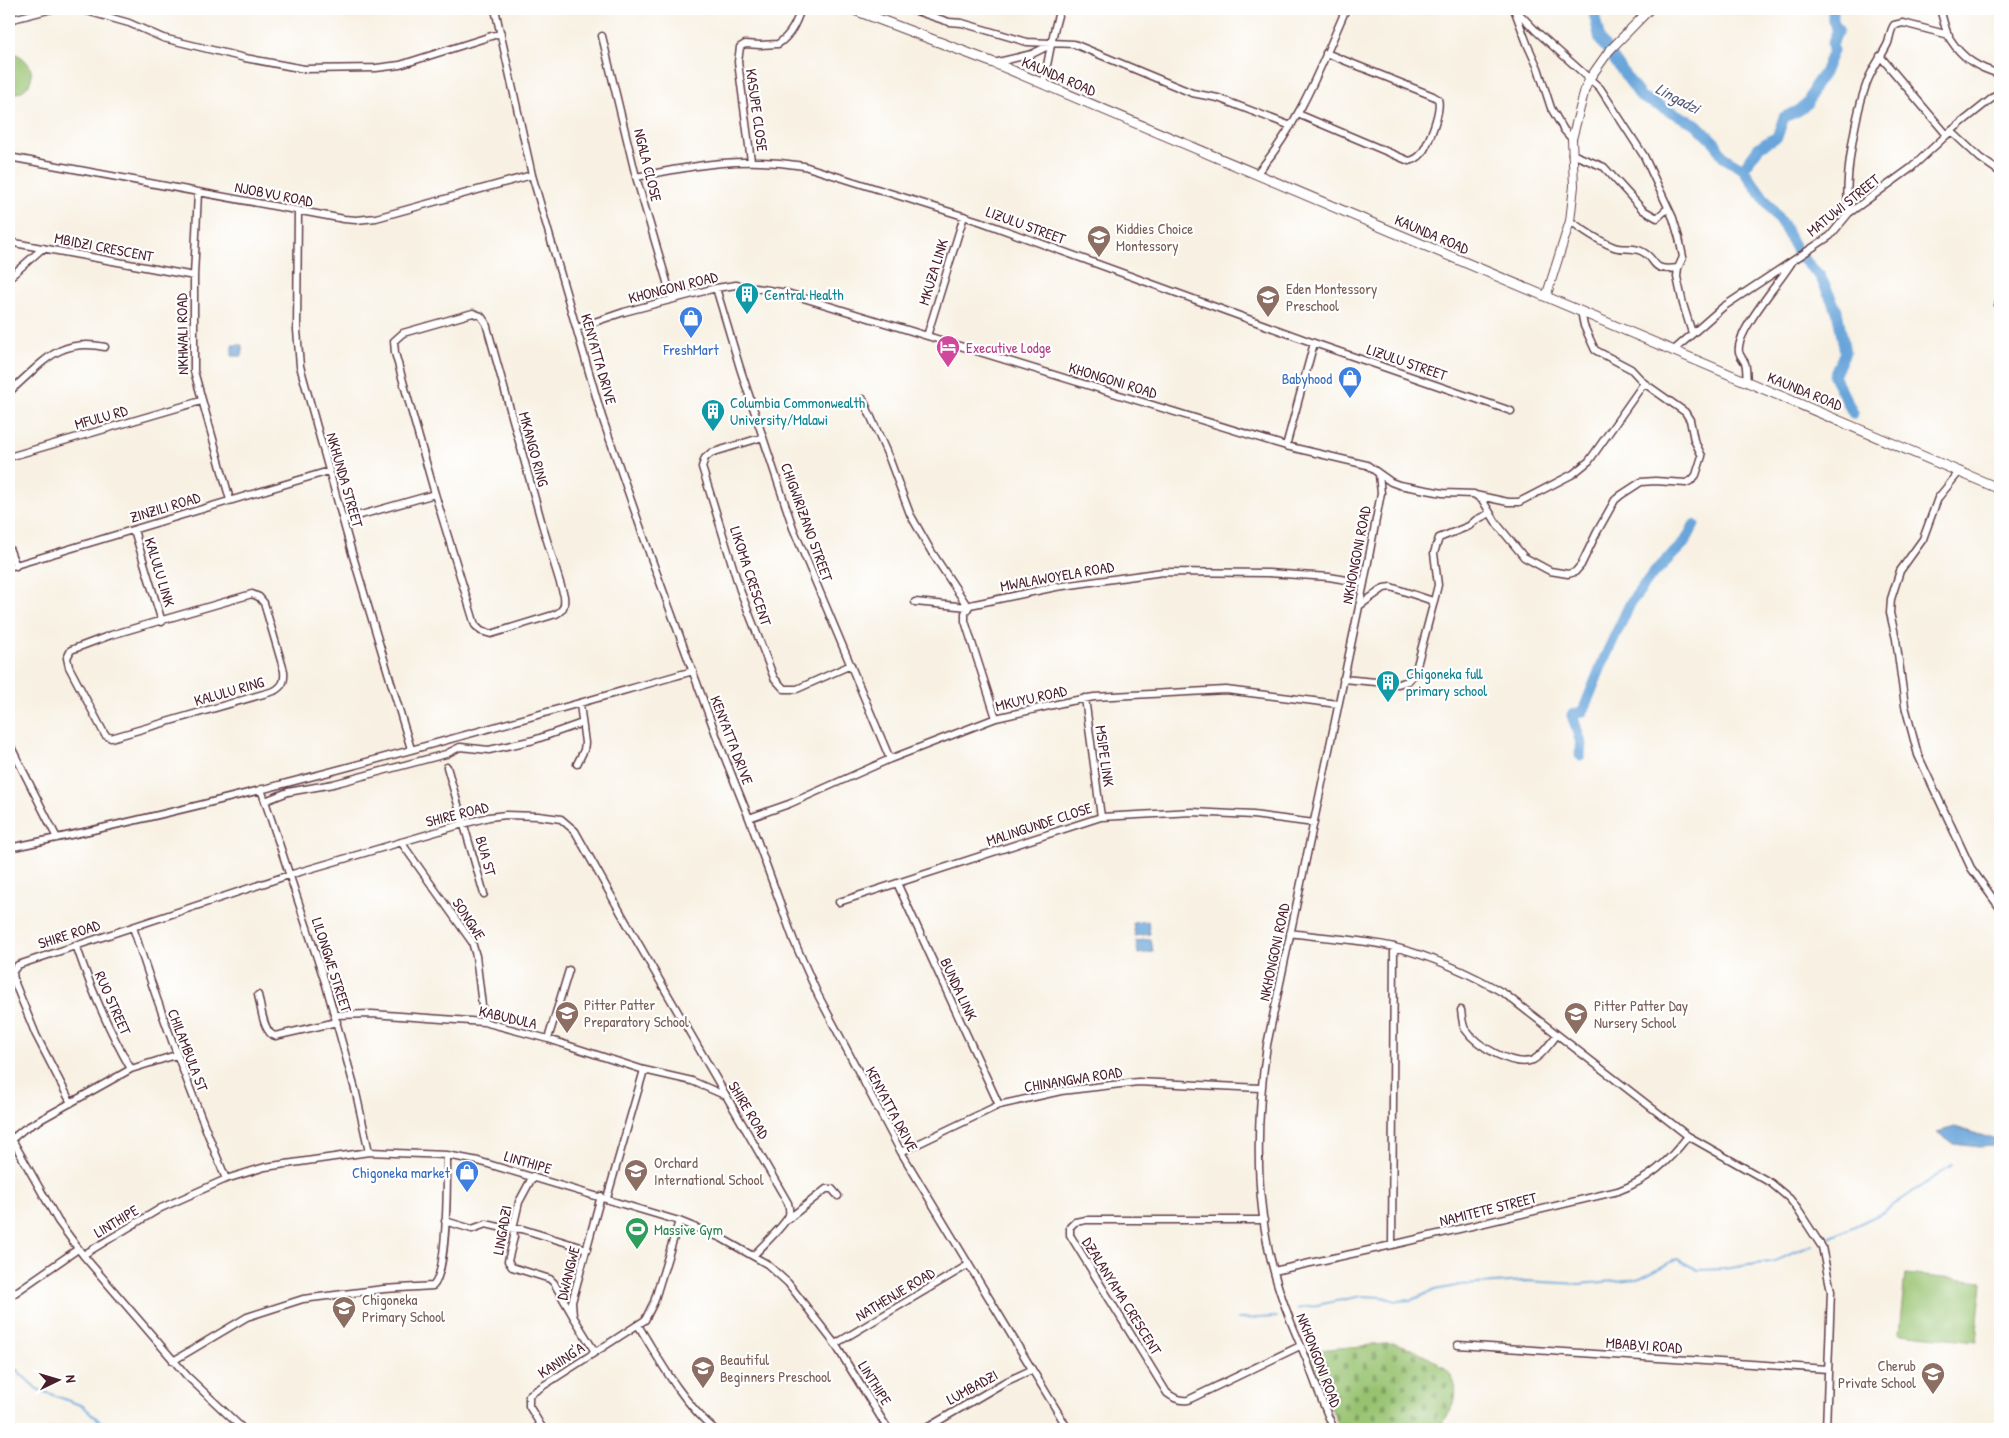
<svg xmlns="http://www.w3.org/2000/svg" width="2009" height="1438" viewBox="0 0 2009 1438" font-family="'Patrick Hand',sans-serif">
	<style>
		.grass { fill: #97c26f; stroke: #70704d }
		.cemetery { fill: url(#cemetery-stones); stroke: #70704d }
		.water { fill: #69a5da; stroke: #5a6282 }
		.lines { fill: none; stroke-linecap: round; stroke-linejoin: round }
		.stream { stroke: #69a5da; stroke-width: 2 }
		.river { stroke: #69a5da; stroke-width: 11 }
		.minor-casing { stroke: #643e47; stroke-width: 9 }
		.tertiary-casing { stroke: #643e47; stroke-width: 10 }
		.secondary-casing { stroke: #643e47; stroke-width: 11 }
		.minor { stroke: #fff; stroke-width: 6 }
		.tertiary { stroke: #fff; stroke-width: 8 }
		.secondary { stroke: #fff; stroke-width: 9 }
		.labels { text-anchor: middle; dominant-baseline: central; stroke-width: 4.5; stroke-linejoin: round; paint-order: stroke }
		.street-label { font-size: 15px; fill: #4a1f2b; stroke: #fff }
		.education-label { font-size: 15px; fill: #785e54; stroke: #fff; text-anchor: start }
		.culture-label { font-size: 15px; fill: #0d838f; stroke: #fff; text-anchor: start }
		.hotel-label { font-size: 15px; fill: #b23c85; stroke: #fff; text-anchor: start }
		.shop-label { font-size: 15px; fill: #366cbe; stroke: #fff; text-anchor: end }
		.leisure-label { font-size: 15px; fill: #27864d; stroke: #fff; text-anchor: start }
		.water-label { font-size: 16px; font-style: italic; fill: #585b7a; stroke: #fff }
	</style>
	<defs>
		<pattern id="cemetery-stones" width="16" height="16" patternUnits="userSpaceOnUse" patternTransform="scale(1.25)"><rect width="16" height="16" fill="#97c26f"/><path d="M2 7V4a2 2 0 0 1 4 0v3zM10 15v-3a2 2 0 0 1 4 0v3z" fill="#7d9d5b"/></pattern>
	</defs>
	<rect width="100%" height="100%" fill="#fff"/>
	<filter id="ink" filterUnits="userSpaceOnUse"><feTurbulence type="fractalNoise" baseFrequency=".02" numOctaves="2"/><feDisplacementMap in="SourceGraphic" scale="10" xChannelSelector="R" yChannelSelector="G"/><feConvolveMatrix kernelMatrix="1 2 1 2 8 2 1 2 1" color-interpolation-filters="sRGB"/></filter>
	<filter id="wash" filterUnits="userSpaceOnUse"><feTurbulence type="fractalNoise" baseFrequency=".0096" numOctaves="4" result="noise"/><feDisplacementMap in="SourceGraphic" scale="20" xChannelSelector="R" yChannelSelector="G"/><feGaussianBlur stdDeviation="1.12" result="paint"/><feColorMatrix in="noise" values="0 0 0 0 0 0 0 0 0 0 0 0 0 0 0 0 0 1.4 0 .05"/><feComposite in="paint" operator="in"/></filter>
	<g filter="url(#wash)">
		<rect width="100%" height="100%" fill="#f8f1e3"/>
		<path class="grass" d="M 9,52 C 40,58 38,94 9,94 Z
			M 1905,1274 L 1982,1282 L 1976,1341 L 1899,1333 Z"/>
		<path class="cemetery" d="M 1395,1343 C 1421,1352 1465,1367 1454,1403 C 1451,1413 1443,1421 1437,1429 L 1340,1429 L 1307,1351 Z"/>
		<path class="water" d="M 232,345 L 242,345 L 242,356 L 232,356 Z
			M 1148,921 L 1150,934 L 1135,936 L 1133,923 Z
			M 1151,939 L 1153,952 L 1138,954 L 1136,941 Z
			M 1955,1127 L 2000,1141 L 2000,1149 L 1995,1146 L 1980,1147 L 1953,1144 L 1937,1132 Z"/>
		<g class="lines">
			<path class="stream" d="M 1823,1241 L 1882,1213 L 1952,1165
				M 1297,1309 L 1362,1296 L 1382,1297 L 1396,1301 L 1412,1300 L 1435,1290 L 1461,1285 L 1526,1281 L 1580,1284 L 1638,1279 L 1677,1259 L 1698,1270 L 1724,1269 L 1775,1261 L 1812,1245
				M 1238,1319 L 1277,1317
				M 9,1363 L 37,1389 L 83,1406 L 108,1429"/>
			<path class="river" d="M 1593,9 L 1600,40 L 1641,97 L 1696,124 L 1716,144 L 1723,157 L 1743,169 L 1783,225 L 1798,253
				M 1743,169 L 1759,147 L 1777,137 L 1784,117 L 1798,111 L 1808,103 L 1814,87 L 1824,73 L 1833,51 L 1832,44 L 1838,30 L 1833,21 L 1833,9
				M 1802,258 L 1820,276 L 1837,311 L 1845,352 L 1834,376 L 1853,413
				M 1580,755 L 1581,743 L 1572,715 L 1583,711 L 1604,659 L 1631,602 L 1651,576 L 1685,542 L 1694,525"/>
		</g>
	</g>
	<g filter="url(#ink)">
		<g class="lines">
			<g class="minor-casing">
				<path id="minor" d="M 80,9 L 129,23 L 163,38 L 245,58 L 304,69 L 376,68 L 400,65 L 501,33
					M 495,9 L 532,175 L 602,417 L 650,555 L 719,743 L 749,818 L 794,941 L 818,995 L 901,1152 L 1068,1429
					M 910,9 L 949,22 L 962,23 L 1027,42 L 1074,44 L 1192,93 L 1218,98 L 1291,126
					M 1514,9 L 1528,46 L 1538,68 L 1551,108 L 1564,130 L 1572,139
					M 1515,9 L 1536,31 L 1600,88 L 1644,156 L 1673,218 L 1679,238 L 1683,257 L 1678,268 L 1677,277 L 1683,304 L 1692,333
					M 1940,9 C 1943,18 1945,30 1950,39 C 1963,59 1978,68 2000,74
					M 9,20 L 52,9
					M 602,36 L 636,177 L 672,299
					M 1880,56 L 1947,135
					M 994,63 L 1032,54 L 1050,45
					M 1043,84 C 1049,59 1052,33 1060,9
					M 1298,114 L 1409,161 C 1414,160 1419,157 1422,153 C 1429,142 1442,110 1438,99 L 1433,96 L 1326,53
					M 1951,131 L 1980,158 L 2000,172
					M 1572,154 L 1604,167 L 1643,210 L 1657,218 L 1668,208
					M 9,157 L 344,219 L 356,220 L 376,218 L 532,175
					M 751,161 L 738,62 L 740,47 L 745,44 L 760,45 L 778,44 C 791,35 796,23 801,9
					M 1256,174 C 1298,127 1321,66 1346,9
					M 636,177 C 696,165 742,156 804,166 L 982,222 L 1314,343 L 1511,411
					M 198,192 L 194,276 L 194,371 L 230,500
					M 298,211 L 297,330 L 300,366 L 352,553 L 411,749
					M 1849,213 C 1843,181 1856,111 1868,80 C 1873,67 1882,56 1888,43 C 1890,37 1890,31 1894,25 L 1903,23 L 1949,35
					M 1570,221 C 1584,230 1598,241 1614,247 C 1622,250 1632,247 1641,251 C 1659,259 1648,272 1678,268
					M 9,242 L 194,276
					M 9,278 L 43,248
					M 716,288 L 740,368 L 793,528 L 890,759
					M 1998,306 L 2000,299
					M 577,328 L 624,312 L 716,288 L 736,285 L 787,293 L 1286,446 L 1367,465 L 1391,482 L 1399,485 L 1443,493 L 1474,494 L 1483,501 L 1497,524 L 1524,557 L 1550,571 L 1568,574 L 1575,572 L 1581,565 L 1597,532 L 1615,500 L 1621,495 L 1641,482 L 1655,481 L 1686,483 L 1692,480 L 1696,475 L 1702,456 L 1694,440 L 1690,420 L 1685,412 L 1644,383 L 1631,369 L 1595,350 L 1584,326 L 1582,316 L 1584,313
					M 927,336 L 964,216
					M 1674,350 L 1723,307 L 1830,236 L 1849,213 L 1911,168 L 1951,131 L 2000,92
					M 1747,382 C 1746,376 1747,368 1745,363 C 1743,359 1740,356 1739,352 C 1735,332 1781,281 1792,262
					M 9,392 C 42,364 58,337 105,347
					M 863,399 L 889,458 L 910,514 L 931,551 L 968,607
					M 763,437 L 711,453 L 705,458 L 702,467 L 740,590 L 774,678 L 784,689 L 797,689 L 851,665
					M 1286,446 L 1314,343
					M 9,457 L 201,401
					M 1960,471 L 1938,498 L 1923,539 L 1900,571 L 1891,599 L 1890,613 L 1896,639 L 1905,706 L 1918,755 L 1971,868 L 2000,908
					M 1475,495 L 1508,502 L 1519,502 L 1573,474 L 1589,461 L 1644,383
					M 343,520 L 435,494 L 475,625 L 481,631 L 491,634 L 556,614 C 564,610 565,605 564,596 L 542,524 L 486,323 L 481,316 L 473,313 L 403,333 L 394,341 L 395,353 L 435,494
					M 134,530 L 162,622
					M 9,548 L 16,566
					M 9,567 L 329,471
					M 252,594 L 259,597 L 264,603 L 284,671 C 285,681 283,686 274,691 L 111,738 L 105,735 L 69,667 L 67,658 L 71,650 L 111,635 Z
					M 915,602 L 968,607
					M 1433,605 L 1438,585 L 1434,553 L 1439,538 L 1469,526 L 1476,520 L 1490,513
					M 1343,679 L 1398,684 L 1408,681 L 1415,673 L 1433,605 L 1430,600 L 1391,587 L 1384,588 L 1359,606
					M 1085,698 L 1101,817
					M 996,718 L 965,621 L 965,613 L 970,605 L 1056,587 L 1163,572 L 1268,573 L 1329,577 L 1364,583
					M 9,743 L 57,838
					M 577,764 L 584,750 L 585,743 L 580,704
					M 447,767 L 484,894
					M 261,789 L 326,985 L 356,1093 L 369,1152
					M 265,801 L 288,792 L 333,784 L 446,754 L 460,747 L 489,750 L 534,740 L 582,723
					M 749,818 L 789,804 L 890,759 L 996,718 L 1066,702 L 1094,697 L 1226,690 L 1338,704
					M 401,842 L 472,942 L 476,956 L 484,1022
					M 9,848 C 240,801 466,735 693,671
					M 897,883 L 999,1105
					M 839,902 L 1101,817 L 1192,812 L 1253,815 L 1314,823
					M 133,927 C 160,1013 192,1096 226,1179
					M 1290,933 C 1324,938 1361,939 1394,947 C 1433,957 1470,973 1505,994 L 1688,1136 L 1771,1183 L 1790,1199 L 1798,1210 L 1822,1247 L 1831,1291 L 1826,1429
					M 76,945 C 91,989 108,1029 131,1069
					M 258,995 C 261,1006 263,1033 275,1036 L 337,1022
					M 1461,1010 C 1462,1016 1462,1023 1465,1029 C 1476,1045 1513,1068 1533,1060 C 1543,1055 1550,1043 1557,1035
					M 335,1015 L 372,1014 L 484,1022 L 548,1039 L 644,1070 L 692,1081 L 724,1095
					M 548,1039 L 569,970
					M 71,1103 L 36,1035 L 14,981 L 13,971 L 18,965 L 289,875 L 463,824 L 489,817 L 506,815 L 538,816 L 561,819 L 575,831 L 626,922 L 788,1203 C 789,1207 790,1211 789,1215 C 786,1224 762,1246 754,1255
					M 9,1134 L 58,1221 L 83,1255 L 187,1376 L 243,1429
					M 12,1139 L 24,1129 L 131,1069 L 176,1055
					M 901,1152 L 999,1105 L 1061,1091 L 1138,1082 L 1260,1088
					M 533,1176 L 519,1202 L 513,1228 L 514,1237 L 508,1261 L 512,1267 L 550,1279 L 554,1283 L 573,1316
					M 607,1198 L 644,1070
					M 787,1220 L 826,1189 L 832,1189 L 838,1196
					M 1264,1220 L 1086,1220 L 1075,1222 L 1070,1227 L 1070,1235 L 1167,1393 C 1174,1398 1178,1401 1188,1400 L 1300,1346
					M 445,1221 L 472,1229 L 486,1224 L 503,1228 L 522,1229 L 587,1249
					M 1392,1245 L 1394,947
					M 83,1255 L 161,1208 L 226,1179 L 265,1167 L 369,1152 L 447,1155 L 478,1161 L 679,1221 L 721,1238 L 767,1264 L 788,1283 L 835,1344 L 888,1429
					M 1274,1271 L 1392,1245 L 1618,1191 C 1650,1179 1668,1162 1688,1136
					M 9,1297 L 78,1249
					M 638,1325 C 661,1363 681,1400 714,1429
					M 835,1344 L 968,1265
					M 1458,1345 L 1828,1369
					M 595,1352 L 573,1316 L 572,1302 L 601,1196
					M 173,1361 L 247,1317 L 303,1299 L 384,1289 L 433,1286 C 448,1272 447,1179 447,1155
					M 543,1429 L 529,1406 L 529,1395 L 645,1320 L 654,1302 L 679,1221
					M 925,1429 L 1003,1383 L 1031,1370
					M 1334,1429 C 1323,1406 1315,1382 1306,1358 C 1294,1330 1282,1302 1274,1272 C 1254,1199 1256,1119 1267,1045 L 1364,583 L 1381,493 L 1379,475"/>
			</g>
			<g class="tertiary-casing">
				<path id="tertiary" d="M 1546,297 L 1570,221 L 1574,186 L 1572,139 L 1585,89 L 1590,78 L 1609,51 L 1650,9"/>
			</g>
			<g class="secondary-casing">
				<path id="secondary" d="M 852,9 L 994,63 L 2000,489"/>
			</g>
			<use href="#minor" class="minor"/>
			<use href="#tertiary" class="tertiary"/>
			<use href="#secondary" class="secondary"/>
		</g>
	</g>
	<defs>
		<g id="school-pin" transform="scale(1.25)"><path d="M0 17L-7.5 6A9.5 9.5 0 1 1 7.5 6Z" fill="#8d6e63" stroke="#fff"/><path d="M0-5L7-2L0 1L-7-2ZM-4 1L0 2.5L4 1V4Q0 6-4 4Z" fill="#fff"/></g>
		<g id="building-pin" transform="scale(1.25)"><path d="M0 17L-7.5 6A9.5 9.5 0 1 1 7.5 6Z" fill="#0f9aa8" stroke="#fff"/><path d="M-4-6H4V6H1V3H-1V6H-4ZM-2.5-4.3h1.7v1.8h-1.7ZM.8-4.3h1.7v1.8H.8ZM-2.5-1h1.7V.8h-1.7ZM.8-1h1.7V.8H.8Z" fill="#fff"/></g>
		<g id="shop-pin" transform="scale(1.25)"><path d="M0 17L-7.5 6A9.5 9.5 0 1 1 7.5 6Z" fill="#3f7fe0" stroke="#fff"/><path d="M-5-2.5h2.3a2.7 3.5 0 0 1 5.4 0H5L5.5 6h-11ZM-1.5-2.5h3a1.5 2.3 0 0 0-3 0Z" fill="#fff"/></g>
		<g id="hotel-pin" transform="scale(1.25)"><path d="M0 17L-7.5 6A9.5 9.5 0 1 1 7.5 6Z" fill="#d1479c" stroke="#fff"/><path d="M-6-4.5h1.5V1H6V5H4.5V3h-9V5H-6ZM-4 0a1.8 1.8 0 1 1 3.6 0ZM.5 0V-2.5h3Q6-2.5 6 0Z" fill="#fff"/></g>
		<g id="stadium-pin" transform="scale(1.25)"><path d="M0 17L-7.5 6A9.5 9.5 0 1 1 7.5 6Z" fill="#2e9e5b" stroke="#fff"/><path d="M0-5a6.5 5 0 1 0 0 10a6.5 5 0 1 0 0-10ZM-3.5-1.8h7v3.6h-7Z" fill="#fff"/></g>
	</defs>
	<g fill-rule="evenodd">
		<use href="#school-pin" x="1099" y="237"/>
		<use href="#building-pin" x="747" y="294"/>
		<use href="#school-pin" x="1268" y="297"/>
		<use href="#shop-pin" x="691" y="318"/>
		<use href="#hotel-pin" x="948" y="347"/>
		<use href="#shop-pin" x="1350" y="378"/>
		<use href="#building-pin" x="713" y="411"/>
		<use href="#building-pin" x="1388" y="682"/>
		<use href="#school-pin" x="567" y="1013"/>
		<use href="#school-pin" x="1576" y="1014"/>
		<use href="#school-pin" x="636" y="1171"/>
		<use href="#shop-pin" x="467" y="1172"/>
		<use href="#stadium-pin" x="637" y="1229"/>
		<use href="#school-pin" x="344" y="1308"/>
		<use href="#school-pin" x="703" y="1368"/>
		<use href="#school-pin" x="1933" y="1374"/>
	</g>
	<g class="labels">
		<g class="street-label">
			<text transform="translate(1059 76) rotate(23)">KAUNDA ROAD</text>
			<text transform="translate(757 110) rotate(82)">KASUPE CLOSE</text>
			<text transform="translate(648 165) rotate(76)">NGALA CLOSE</text>
			<text transform="translate(274 194) rotate(11)">NJOBVU ROAD</text>
			<text transform="translate(1843 205) rotate(-39)">MATUWI STREET</text>
			<text transform="translate(1026 225) rotate(20)">LIZULU STREET</text>
			<text transform="translate(1432 234) rotate(23)">KAUNDA ROAD</text>
			<text transform="translate(104 247) rotate(11)">MBIDZI CRESCENT</text>
			<text transform="translate(933 272) rotate(-73)">MKUZA LINK</text>
			<text transform="translate(673 287) rotate(-14)">KHONGONI ROAD</text>
			<text transform="translate(182 334) rotate(-91)">NKHWALI ROAD</text>
			<text transform="translate(599 359) rotate(74)">KENYATTA DRIVE</text>
			<text transform="translate(1407 362) rotate(19)">LIZULU STREET</text>
			<text transform="translate(1113 380) rotate(17)">KHONGONI ROAD</text>
			<text transform="translate(1805 391) rotate(22)">KAUNDA ROAD</text>
			<text transform="translate(101 417) rotate(-16)">MFULU RD</text>
			<text transform="translate(534 449) rotate(75)">MKANGO RING</text>
			<text transform="translate(345 480) rotate(74)">NKHUNDA STREET</text>
			<text transform="translate(165 507) rotate(-17)">ZINZILI ROAD</text>
			<text transform="translate(807 522) rotate(70)">CHIGWIRIZANO STREET</text>
			<text transform="translate(1356 555) rotate(-79)">NKHONGONI ROAD</text>
			<text transform="translate(160 572) rotate(73)">KALULU LINK</text>
			<text transform="translate(751 576) rotate(72)">LIKOMA CRESCENT</text>
			<text transform="translate(1057 576) rotate(-10)">MWALAWOYELA ROAD</text>
			<text transform="translate(229 691) rotate(-16)">KALULU RING</text>
			<text transform="translate(1031 698) rotate(-13)">MKUYU ROAD</text>
			<text transform="translate(732 740) rotate(69)">KENYATTA DRIVE</text>
			<text transform="translate(1105 756) rotate(82)">MSIPE LINK</text>
			<text transform="translate(457 814) rotate(-14)">SHIRE ROAD</text>
			<text transform="translate(1039 824) rotate(-18)">MALINGUNDE CLOSE</text>
			<text transform="translate(486 856) rotate(74)">BUA ST</text>
			<text transform="translate(469 919) rotate(57)">SONGWE</text>
			<text transform="translate(69 934) rotate(-18)">SHIRE ROAD</text>
			<text transform="translate(1274 952) rotate(-78)">NKHONGONI ROAD</text>
			<text transform="translate(332 965) rotate(72)">LILONGWE STREET</text>
			<text transform="translate(959 989) rotate(65)">BUNDA LINK</text>
			<text transform="translate(113 1003) rotate(66)">RUO STREET</text>
			<text transform="translate(508 1017) rotate(13)">KABUDULA</text>
			<text transform="translate(188 1050) rotate(69)">CHILAMBULA ST</text>
			<text transform="translate(1073 1079) rotate(-9)">CHINANGWA ROAD</text>
			<text transform="translate(892 1109) rotate(62)">KENYATTA DRIVE</text>
			<text transform="translate(749 1110) rotate(59)">SHIRE ROAD</text>
			<text transform="translate(528 1162) rotate(16)">LINTHIPE</text>
			<text transform="translate(1488 1209) rotate(-14)">NAMITETE STREET</text>
			<text transform="translate(116 1221) rotate(-31)">LINTHIPE</text>
			<text transform="translate(502 1230) rotate(-80)">LINGADZI</text>
			<text transform="translate(568 1273) rotate(-76)">DWANGWE</text>
			<text transform="translate(895 1294) rotate(-31)">NATHENJE ROAD</text>
			<text transform="translate(1122 1296) rotate(58)">DZALANYAMA CRESCENT</text>
			<text transform="translate(1644 1345) rotate(4)">MBABVI ROAD</text>
			<text transform="translate(561 1360) rotate(-33)">KANING'A</text>
			<text transform="translate(1319 1360) rotate(69)">NKHONGONI ROAD</text>
			<text transform="translate(875 1383) rotate(58)">LINTHIPE</text>
			<text transform="translate(972 1387) rotate(-29)">LUMBADZI</text>
		</g>
		<g class="education-label">
			<text x="1116" y="228">Kiddies Choice<tspan x="1116" dy="17">Montessory</tspan></text>
			<text x="1286" y="288">Eden Montessory<tspan x="1286" dy="17">Preschool</tspan></text>
			<text x="584" y="1004">Pitter Patter<tspan x="584" dy="17">Preparatory School</tspan></text>
			<text x="1594" y="1005">Pitter Patter Day<tspan x="1594" dy="17">Nursery School</tspan></text>
			<text x="654" y="1162">Orchard<tspan x="654" dy="17">International School</tspan></text>
			<text x="362" y="1299">Chigoneka<tspan x="362" dy="17">Primary School</tspan></text>
			<text x="720" y="1359">Beautiful<tspan x="720" dy="17">Beginners Preschool</tspan></text>
			<text x="1916" y="1365" text-anchor="end">Cherub<tspan x="1916" dy="17">Private School</tspan></text>
		</g>
		<g class="culture-label">
			<text x="764" y="294">Central Health</text>
			<text x="730" y="402">Columbia Commonwealth<tspan x="730" dy="17">University/Malawi</tspan></text>
			<text x="1406" y="673">Chigoneka full<tspan x="1406" dy="17">primary school</tspan></text>
		</g>
		<g class="hotel-label">
			<text x="966" y="347">Executive Lodge</text>
		</g>
		<g class="shop-label">
			<text x="691" y="349" text-anchor="middle">FreshMart</text>
			<text x="1332" y="378">Babyhood</text>
			<text x="450" y="1172">Chigoneka market</text>
		</g>
		<g class="leisure-label">
			<text x="654" y="1229">Massive Gym</text>
		</g>
		<g class="water-label">
			<text transform="translate(1678 98) rotate(28)">Lingadzi</text>
		</g>
	</g>
	<rect width="2009" height="1438" fill="none" stroke="#fff" stroke-width="30"/>
	<g transform="translate(58 1380) rotate(85)" stroke="#ffffff" stroke-width="4" paint-order="stroke">
	<path d="M0-4L9 19L0 12L-9 19Z" fill="#4a1f2b"/>
	<text y="-8" font-size="14" font-weight="bold" text-anchor="middle" fill="#4a1f2b">N</text>
	</g>
</svg>
